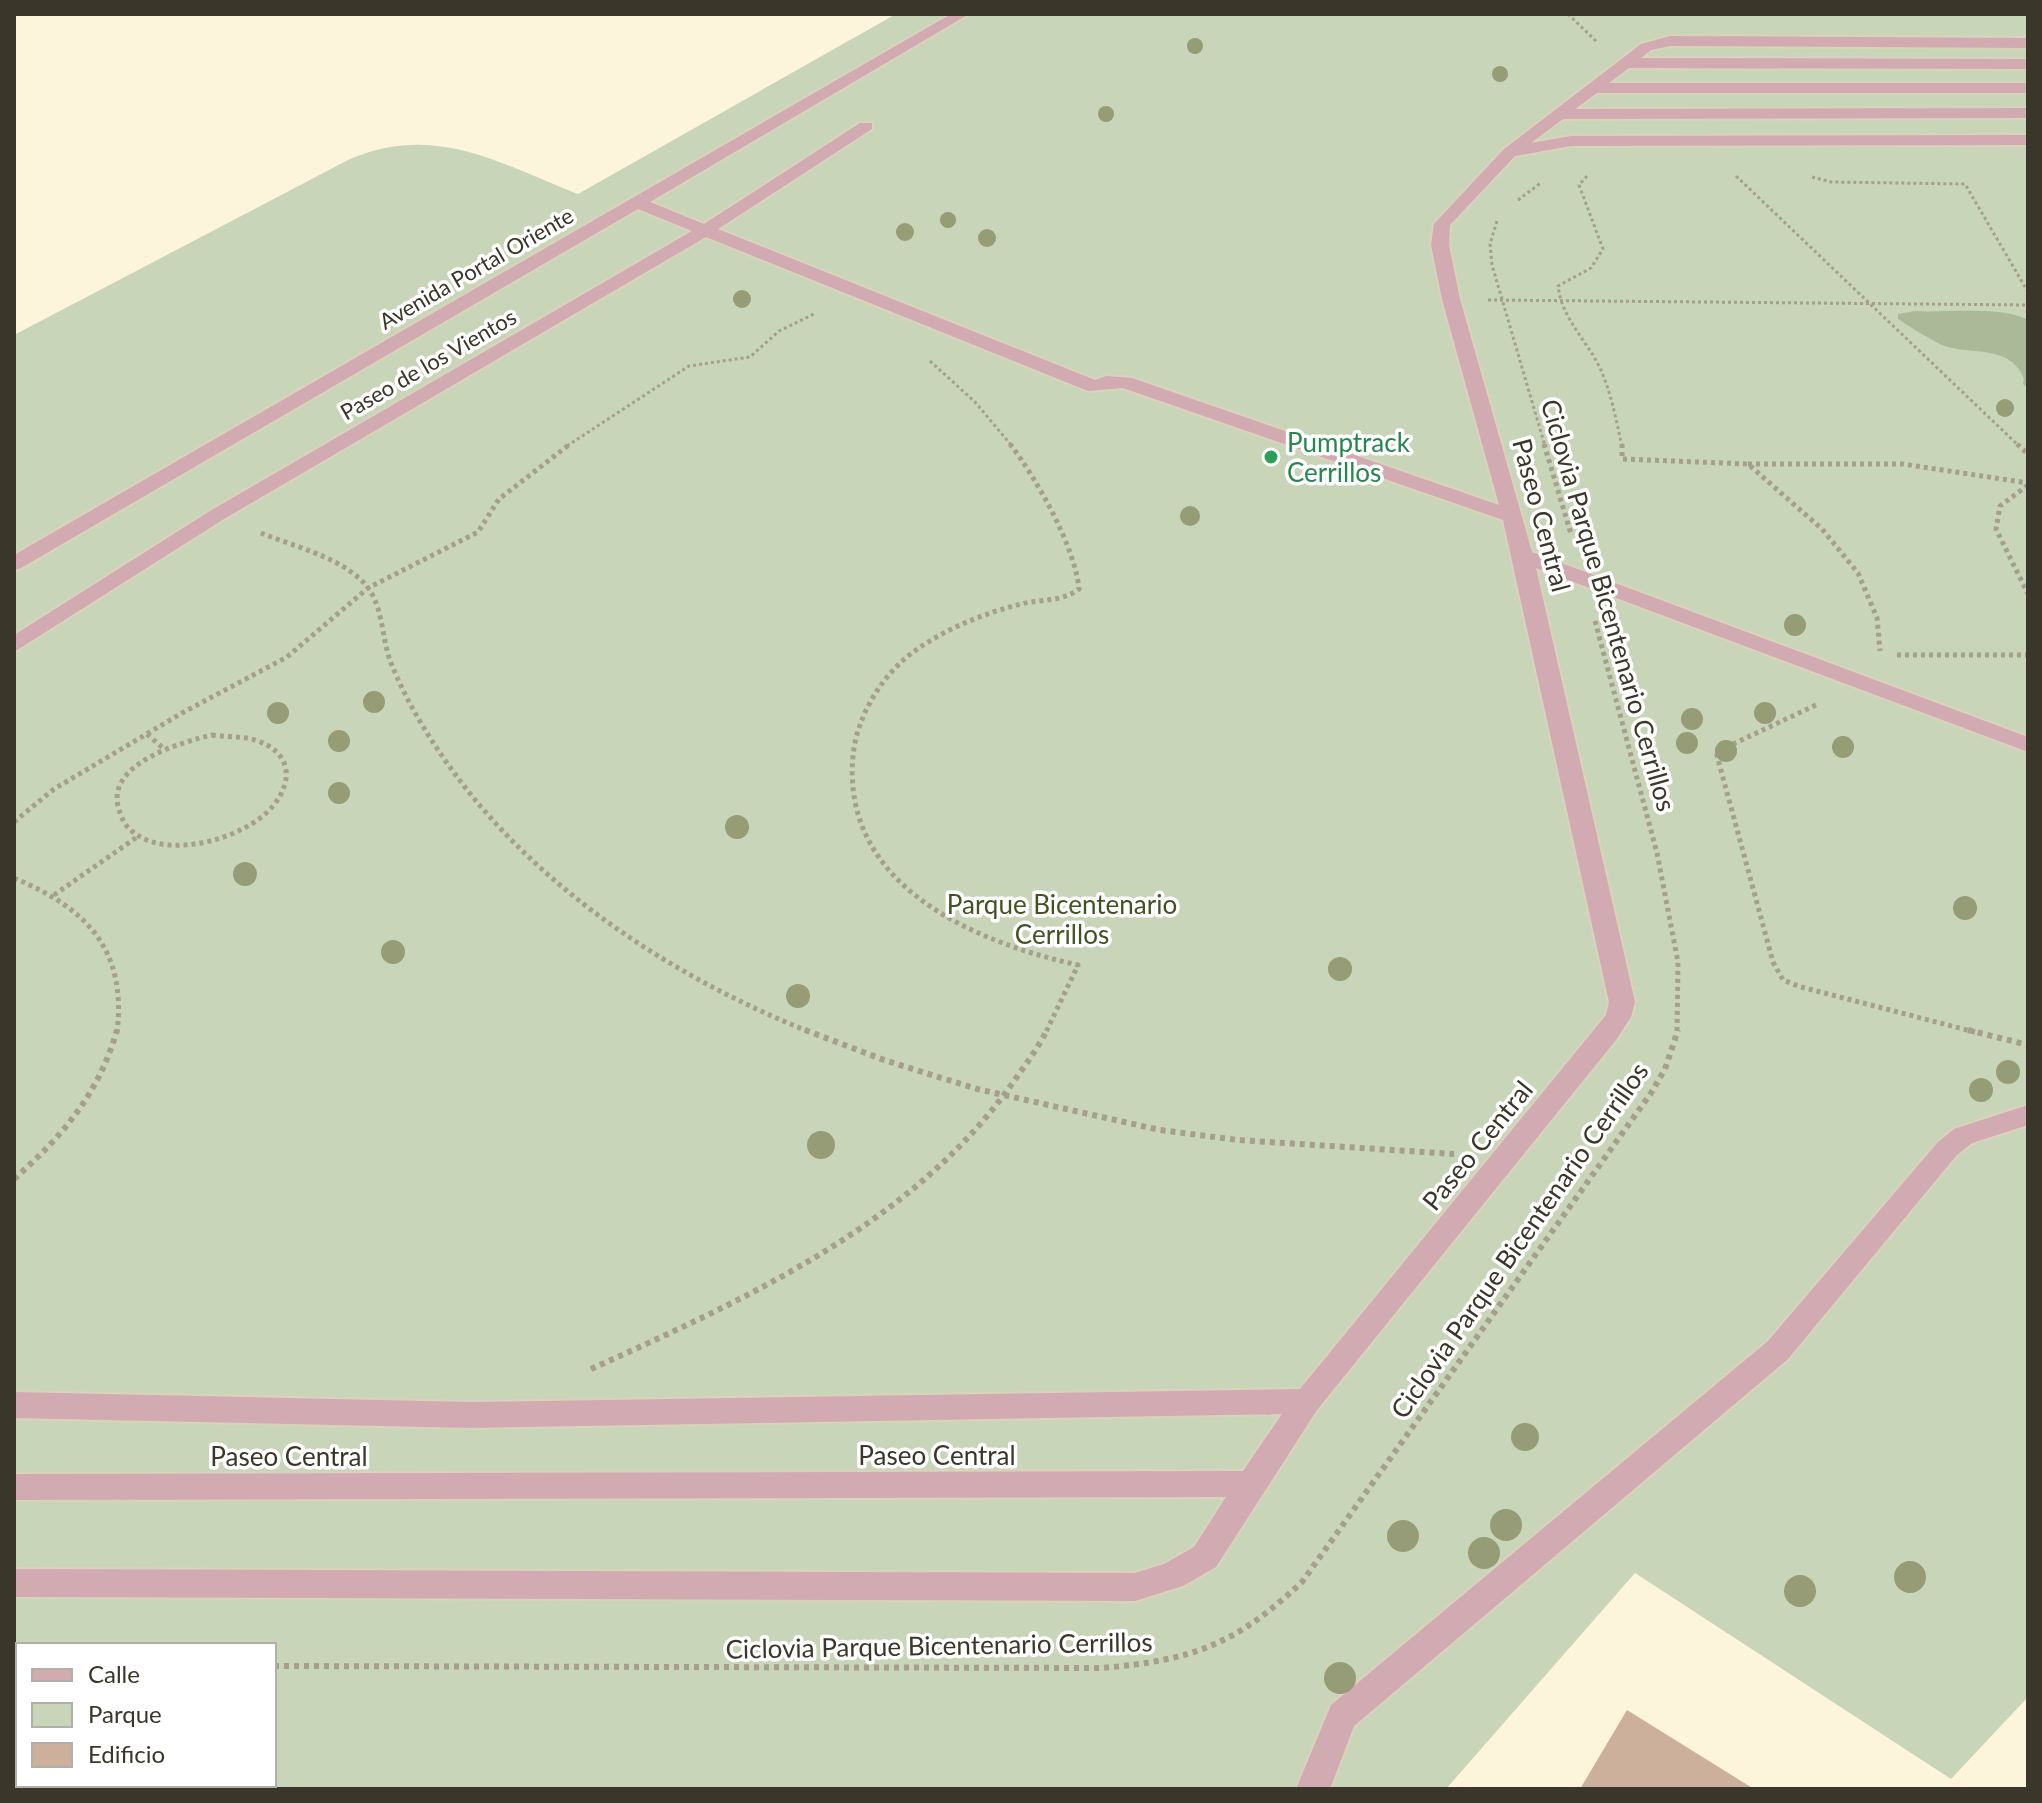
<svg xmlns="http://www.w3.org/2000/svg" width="2042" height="1803" viewBox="0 0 2042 1803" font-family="Lato,sans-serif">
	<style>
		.green { fill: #c9d5b8; fill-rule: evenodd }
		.forest { fill: #abb999 }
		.building { fill: #cdb09c }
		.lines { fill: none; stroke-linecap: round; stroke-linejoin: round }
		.lane-casing { stroke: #dad3bb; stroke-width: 4 }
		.street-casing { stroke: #dad3bb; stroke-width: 4 }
		.path-far2 { stroke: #a59f8b; stroke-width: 3; stroke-dasharray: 3 3; stroke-linecap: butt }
		.path-far1 { stroke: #a59f8b; stroke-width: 5; stroke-dasharray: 4 4; stroke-linecap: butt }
		.path { stroke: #a59f8b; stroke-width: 6; stroke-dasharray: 5 5; stroke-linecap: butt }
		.lane { fill: #d2aab1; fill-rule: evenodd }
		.street { fill: #d2aab1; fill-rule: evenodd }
		.tree { fill: #969c75 }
		.leisure-dot { fill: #2e9e5b; stroke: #fff; stroke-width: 3 }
		.labels { text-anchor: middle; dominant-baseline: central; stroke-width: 7; stroke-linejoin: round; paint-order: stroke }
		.far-street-label { font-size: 22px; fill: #3a3629; stroke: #fff }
		.leisure-label { font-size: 26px; fill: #27864d; stroke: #fff; text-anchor: start }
		.street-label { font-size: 26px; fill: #3a3629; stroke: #fff }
		.park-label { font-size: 26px; fill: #415321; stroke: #fff }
	</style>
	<rect width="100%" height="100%" fill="#fdf5db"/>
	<path class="green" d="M 896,14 L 2028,14 L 2028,1697 L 1951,1779 L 1635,1573 L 1446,1789 L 14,1789 L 14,335 L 350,159 C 436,123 498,163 578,194 ZM 18,1645 L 274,1645 L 274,1785 L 18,1785 Z"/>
	<path class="forest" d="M 1915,311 C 1946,313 1999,306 2026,319 L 2028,388 L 2023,384 L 2024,379 C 2010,341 1964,358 1936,342 C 1923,335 1910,327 1898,319 L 1898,314 Z"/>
	<path class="building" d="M 1627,1710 L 1754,1789 L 1580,1789 Z"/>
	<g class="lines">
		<g class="lane-casing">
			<path id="lane" d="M 2028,1105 L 2028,1125 L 1972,1143 L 1956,1156 L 1788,1359 L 1354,1726 L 1330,1789 L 1296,1789 L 1331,1705 L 1768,1341 L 1938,1142 L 1954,1129 Z"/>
		</g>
		<g class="street-casing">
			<path id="street" d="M 951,14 L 969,14 L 650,202 L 704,224 L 860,123 L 872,123 L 872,129 L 718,229 L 1095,380 L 1106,376 L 1132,378 L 1499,505 L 1442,299 L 1431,245 L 1434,224 L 1504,149 L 1641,44 L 1670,36 L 2028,38 L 2028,48 L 1670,46 L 1651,50 L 1641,58 L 2028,59 L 2028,69 L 1629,68 L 1609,83 L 2028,83 L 2028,93 L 1597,93 L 1575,109 L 2028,108 L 2028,118 L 1563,119 L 1531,143 L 1571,136 L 2028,135 L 2028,145 L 1571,146 L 1515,156 L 1450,225 L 1449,245 L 1460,299 L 1532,552 L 2028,737 L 2028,752 L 1536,568 L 1635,1002 L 1631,1017 L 1616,1040 L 1317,1410 L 1216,1567 L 1183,1586 L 1135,1601 L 14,1597 L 14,1569 L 1135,1573 L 1164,1564 L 1194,1547 L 1226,1497 L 14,1500 L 14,1474 L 1243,1471 L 1282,1414 L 471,1428 L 14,1418 L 14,1392 L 471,1402 L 1300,1389 L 1606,1015 L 1609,1002 L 1503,520 L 1123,388 L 1088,391 L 706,237 L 224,519 L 14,652 L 14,635 L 210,511 L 692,231 L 638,209 L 21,568 L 14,570 L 14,555 Z"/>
		</g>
		<path class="path-far2" d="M 1568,14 L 1596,41
			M 1587,176 L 1579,185 L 1603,249 L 1591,268 L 1558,286 C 1562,319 1586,339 1600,368 C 1611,392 1616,420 1622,446
			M 1736,176 L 2019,446
			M 1812,177 L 1831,182 L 1965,184 L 2028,292
			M 1518,200 L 1542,182
			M 1497,221 L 1490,244 L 1492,265 L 1545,446
			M 1488,300 L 2028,305
			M 930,361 L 975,402 L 1012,446
			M 567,446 L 689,366 L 750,357 L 779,331 L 816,313"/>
		<path class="path-far1" d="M 1010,444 C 1036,478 1075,546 1079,589 C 1062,602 1041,599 1021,604 C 985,613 947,628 916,650 C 883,673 857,715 853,756 C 841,885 973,942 1078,965 L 1046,1032
			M 1544,444 L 1571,534
			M 1622,444 L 1622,459 L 1748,464 L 1822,529 L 1858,573 L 1877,618 L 1880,651
			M 2017,444 L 2028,454
			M 1748,464 L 1903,464 L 2028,483
			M 2028,485 L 2000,506 L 1996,529 L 2028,594
			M 261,533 C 295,547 338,556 364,583 C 384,604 381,638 391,663 C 407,703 430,740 455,774 C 541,891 676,979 810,1032
			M 1595,621 L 1657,853 L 1678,962 L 1677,1032
			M 1897,655 L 2028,655
			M 1816,705 L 1716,752 L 1773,962 L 1783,980 L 1801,987 L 1975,1032
			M 147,734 L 163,748
			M 212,735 C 225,737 242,736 255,740 C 290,751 295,779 273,806 C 247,838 168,861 133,832 C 124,825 121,817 118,806 C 108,763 182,742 212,735 Z
			M 14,822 L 54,789 L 182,713 L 287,657 L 368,588 L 478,532 L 499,499 L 570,444
			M 14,878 C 86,908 127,949 117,1032
			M 54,895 L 137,837"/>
		<path class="path" d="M 805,1030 L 884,1060 L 977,1089 L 1160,1130 L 1238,1140 L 1454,1154
			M 1968,1030 L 2028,1045
			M 14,1179 C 63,1136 99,1093 117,1030
			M 591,1369 C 746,1299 914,1224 1014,1081 C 1026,1064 1038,1048 1047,1030
			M 14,1665 L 18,1665
			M 274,1666 L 1102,1668 C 1193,1660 1235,1645 1302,1582 L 1651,1093 L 1665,1069 L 1678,1030"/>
		<use href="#lane" class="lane"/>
		<use href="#street" class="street"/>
	</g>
	<g class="tree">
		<circle cx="1195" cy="46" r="8"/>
		<circle cx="1500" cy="74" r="8"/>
		<circle cx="1106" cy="114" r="8"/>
		<circle cx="948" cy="220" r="8"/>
		<circle cx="905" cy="232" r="9"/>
		<circle cx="987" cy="238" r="9"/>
		<circle cx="742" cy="299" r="9"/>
		<circle cx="2005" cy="408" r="9"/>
		<circle cx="1190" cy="516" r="10"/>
		<circle cx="1795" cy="625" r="11"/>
		<circle cx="374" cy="702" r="11"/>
		<circle cx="278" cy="713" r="11"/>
		<circle cx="1765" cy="713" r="11"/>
		<circle cx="1692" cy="719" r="11"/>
		<circle cx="339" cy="741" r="11"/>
		<circle cx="1687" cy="743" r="11"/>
		<circle cx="1843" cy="747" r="11"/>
		<circle cx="1726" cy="751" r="11"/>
		<circle cx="339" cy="793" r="11"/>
		<circle cx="737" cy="827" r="12"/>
		<circle cx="245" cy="874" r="12"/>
		<circle cx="1965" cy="908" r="12"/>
		<circle cx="393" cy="952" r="12"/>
		<circle cx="1340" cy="969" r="12"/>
		<circle cx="798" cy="996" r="12"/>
		<circle cx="2008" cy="1072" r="12"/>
		<circle cx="1981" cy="1090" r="12"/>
		<circle cx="821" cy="1145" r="14"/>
		<circle cx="1525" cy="1437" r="14"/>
		<circle cx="1506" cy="1525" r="16"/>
		<circle cx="1403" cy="1536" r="16"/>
		<circle cx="1484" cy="1553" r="16"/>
		<circle cx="1910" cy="1577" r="16"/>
		<circle cx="1800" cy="1591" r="16"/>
		<circle cx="1340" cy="1678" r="16"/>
	</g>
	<circle class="leisure-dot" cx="1271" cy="457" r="8"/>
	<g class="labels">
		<g class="far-street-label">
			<text transform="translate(476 268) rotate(-30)">Avenida Portal Oriente</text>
			<text transform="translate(428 364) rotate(-30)">Paseo de los Vientos</text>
		</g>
		<g class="leisure-label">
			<text x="1287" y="442">Pumptrack<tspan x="1287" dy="30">Cerrillos</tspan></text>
		</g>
		<g class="street-label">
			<text transform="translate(1542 515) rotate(75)">Paseo Central</text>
			<text transform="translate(1609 605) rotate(74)">Ciclovia Parque Bicentenario Cerrillos</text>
			<text transform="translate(1477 1145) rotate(-51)">Paseo Central</text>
			<text transform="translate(1519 1240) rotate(-55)">Ciclovia Parque Bicentenario Cerrillos</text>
			<text x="937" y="1455">Paseo Central</text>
			<text x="289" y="1456">Paseo Central</text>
			<text transform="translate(939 1645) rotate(-1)">Ciclovia Parque Bicentenario Cerrillos</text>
		</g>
		<g class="park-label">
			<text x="1062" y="904">Parque Bicentenario<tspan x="1062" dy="30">Cerrillos</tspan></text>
		</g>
	</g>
	<rect width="2042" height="1803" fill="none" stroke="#3a3629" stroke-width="32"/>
	<rect x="16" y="1643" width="260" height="144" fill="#ffffff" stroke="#b0afa9" stroke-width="2"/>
	<rect x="32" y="1669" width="40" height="12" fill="#d2aab1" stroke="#b0afa9" stroke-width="2"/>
	<text x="88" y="1683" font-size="24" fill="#3a3629">Calle</text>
	<rect x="32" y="1703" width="40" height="24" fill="#c9d5b8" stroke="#b0afa9" stroke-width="2"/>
	<text x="88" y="1723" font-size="24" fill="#3a3629">Parque</text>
	<rect x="32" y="1743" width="40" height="24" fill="#cdb09c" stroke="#b0afa9" stroke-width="2"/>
	<text x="88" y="1763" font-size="24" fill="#3a3629">Edificio</text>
</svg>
